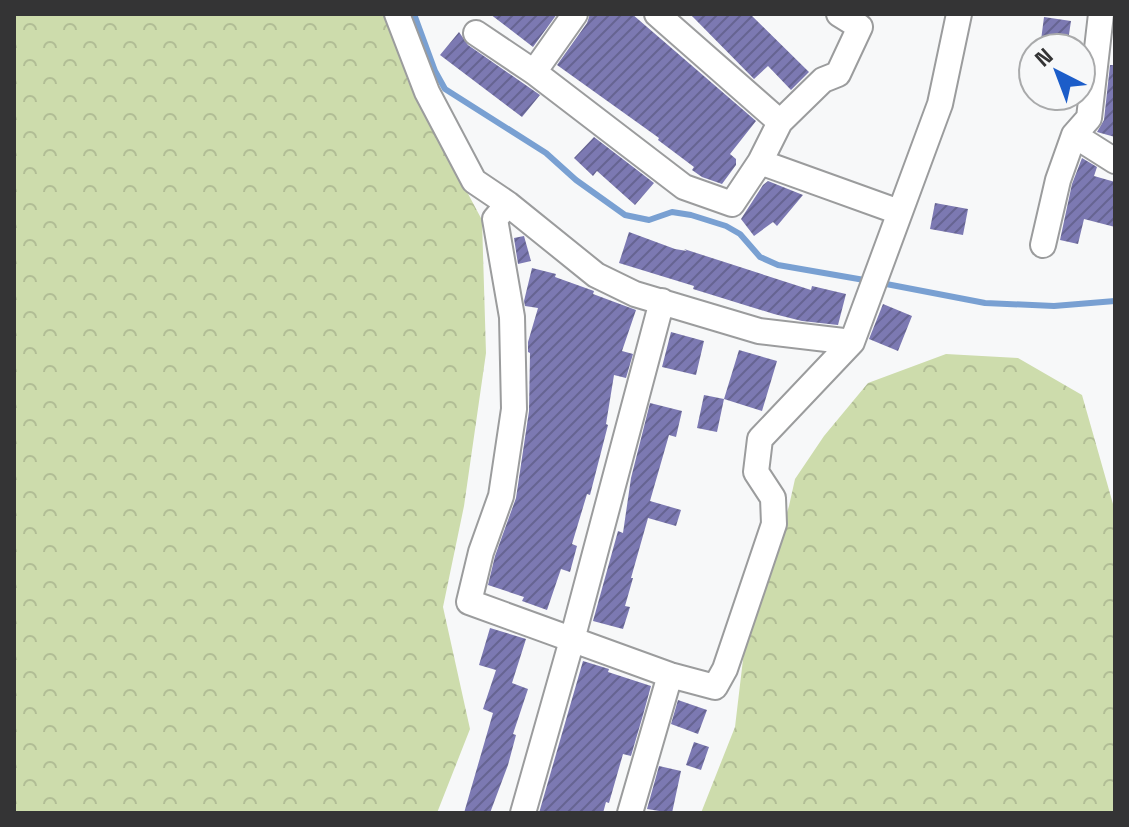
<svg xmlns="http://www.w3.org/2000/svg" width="1129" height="827" viewBox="0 0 1129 827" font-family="'Space Grotesk',sans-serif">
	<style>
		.forest { fill: url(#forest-crowns) }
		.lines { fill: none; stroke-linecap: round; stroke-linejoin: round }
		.stream { stroke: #79a0d2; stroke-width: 6 }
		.building { fill: url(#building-hatch) }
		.street-casing { stroke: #9b9c9d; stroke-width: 28 }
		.street { stroke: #fff; stroke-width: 24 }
	</style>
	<defs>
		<pattern id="forest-crowns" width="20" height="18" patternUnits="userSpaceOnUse" patternTransform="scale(2)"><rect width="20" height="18" fill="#cddcac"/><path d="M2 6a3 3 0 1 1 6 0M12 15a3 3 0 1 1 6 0" fill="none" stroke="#b1bd95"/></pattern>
		<pattern id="building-hatch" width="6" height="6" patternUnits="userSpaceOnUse" patternTransform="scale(2)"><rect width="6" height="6" fill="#7c79b2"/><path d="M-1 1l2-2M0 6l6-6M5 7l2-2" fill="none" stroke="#666492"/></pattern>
	</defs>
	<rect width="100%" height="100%" fill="#f7f8f9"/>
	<path class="forest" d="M 14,14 L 387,14 L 408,81 L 482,220 L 486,353 L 464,506 L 443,607 L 470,729 L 437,813 L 14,813 Z
		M 946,354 L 1018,358 L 1082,395 L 1115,511 L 1115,813 L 701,813 L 735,727 L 744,651 L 789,506 L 795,479 L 824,436 L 868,383 Z"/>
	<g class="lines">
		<path class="stream" d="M 414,14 L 435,71 L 445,89 L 546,153 L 576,180 L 625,215 L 649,220 L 672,212 L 691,215 L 726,226 L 740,234 L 760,257 L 778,265 L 870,281
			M 881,283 L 985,303 L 1054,306 L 1115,301"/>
	</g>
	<path class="building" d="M 490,14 L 557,14 L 533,47 Z
		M 590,14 L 632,14 L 756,121 L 730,154 L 736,159 L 736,165 L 722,184 L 702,177 L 692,170 L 694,167 L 658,140 L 659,138 L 557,65 L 587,23 Z
		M 690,14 L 750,14 L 809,72 L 791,90 L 768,66 L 754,79 Z
		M 1044,17 L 1071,21 L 1067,48 L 1040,48 Z
		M 459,32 L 468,45 L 540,95 L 522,117 L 440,55 Z
		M 1110,65 L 1115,65 L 1115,137 L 1097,132 L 1104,120 Z
		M 594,137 L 654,183 L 635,205 L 597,171 L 593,176 L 574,158 Z
		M 1082,158 L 1097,167 L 1094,176 L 1115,182 L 1115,227 L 1084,219 L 1078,244 L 1060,240 L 1072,184 Z
		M 768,181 L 803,195 L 777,226 L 773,222 L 754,236 L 741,219 L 763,185 Z
		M 935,203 L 968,209 L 963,235 L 930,229 Z
		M 629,232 L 675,249 L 687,251 L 684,249 L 811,290 L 812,286 L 846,294 L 838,325 L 802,321 L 774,314 L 693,289 L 694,286 L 619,263 Z
		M 524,236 L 531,261 L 518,264 L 514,238 Z
		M 532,268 L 556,274 L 555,277 L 594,291 L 593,294 L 636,310 L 622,351 L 633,354 L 626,378 L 614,375 L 606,424 L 608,425 L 590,495 L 587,494 L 572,544 L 577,546 L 570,572 L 561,569 L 547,610 L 522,601 L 524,597 L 488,585 L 495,556 L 516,498 L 529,411 L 530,353 L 528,352 L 528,342 L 538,308 L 525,306 L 524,301 Z
		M 883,304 L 912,316 L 898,351 L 869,339 Z
		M 671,332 L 704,341 L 696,375 L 662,367 Z
		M 739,350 L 777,361 L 762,411 L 724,399 Z
		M 704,395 L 724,399 L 717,432 L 697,428 Z
		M 650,403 L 682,411 L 676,437 L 669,435 L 650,501 L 681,510 L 676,526 L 648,518 L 631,578 L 633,578 L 625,606 L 630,607 L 623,629 L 593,621 L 618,531 L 623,533 L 631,478 Z
		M 490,628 L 526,639 L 512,683 L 528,689 L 513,734 L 516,735 L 508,765 L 490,813 L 464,813 L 493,713 L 483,709 L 496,670 L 479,665 Z
		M 583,661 L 609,669 L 608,672 L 651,686 L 643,715 L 631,756 L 623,754 L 609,803 L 606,802 L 603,813 L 539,813 Z
		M 678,700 L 707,710 L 698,734 L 671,724 Z
		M 694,742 L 709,747 L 701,770 L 686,765 Z
		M 659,766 L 681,771 L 672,813 L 647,809 Z"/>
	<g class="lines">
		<g class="street-casing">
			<path id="street" d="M 397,14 L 427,92 L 474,181 L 508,204 L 596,275 L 635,294 L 759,331 L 852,342
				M 657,14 L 780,122
				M 476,33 L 534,72 L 684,187 L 732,204 L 760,162 L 899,212
				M 534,72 L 575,14
				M 1074,135 L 1115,161
				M 760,162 L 780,122 L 823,80 L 838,74 L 860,27 L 839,14
				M 508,204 L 495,219 L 512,317 L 514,409 L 501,496 L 481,552 L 469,602 L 670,675 L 715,687 L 725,669 L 774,524 L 773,498 L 756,472 L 760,439 L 852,342 L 940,104 L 959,14
				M 1043,245 L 1058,180 L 1074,135 L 1089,118 L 1101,14
				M 523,813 L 572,640 L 662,301
				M 630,813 L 670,675"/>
		</g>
		<use href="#street" class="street"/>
	</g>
	<rect width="1129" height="827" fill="none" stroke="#343435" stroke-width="32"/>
	<g transform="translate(1057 72) rotate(318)"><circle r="38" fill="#f7f8f9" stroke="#a9aaab" stroke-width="2"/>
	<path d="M0-6L14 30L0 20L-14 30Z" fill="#1c5dc9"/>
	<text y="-12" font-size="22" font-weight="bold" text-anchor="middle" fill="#343435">N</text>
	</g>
</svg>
